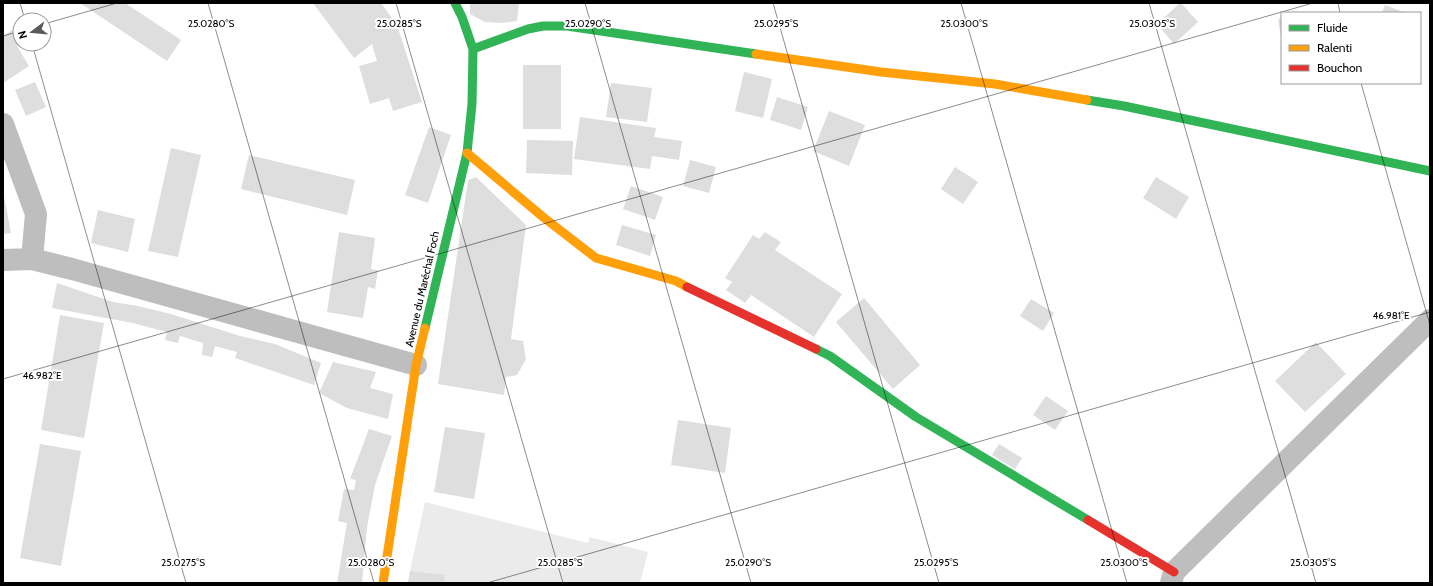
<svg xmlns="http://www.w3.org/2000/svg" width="1433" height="586" viewBox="0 0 1433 586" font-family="Cabin,sans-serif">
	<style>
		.green { fill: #ebebeb }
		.building { fill: #dedede }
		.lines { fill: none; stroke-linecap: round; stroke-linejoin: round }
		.street { stroke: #bebebe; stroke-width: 22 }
		.fast { stroke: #30b455; stroke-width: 9 }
		.slow { stroke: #ff9f0a; stroke-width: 9 }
		.jam { stroke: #e5322d; stroke-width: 9 }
		.ticks { fill: none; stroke: #000; stroke-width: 1; stroke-opacity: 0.45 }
		.labels { text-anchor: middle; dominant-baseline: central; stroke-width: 4; stroke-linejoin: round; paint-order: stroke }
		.street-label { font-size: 11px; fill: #000; stroke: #fff }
		.ticks-label { font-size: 10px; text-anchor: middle; fill: #000; stroke: #fff; stroke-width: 4; stroke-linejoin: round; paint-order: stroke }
	</style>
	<rect width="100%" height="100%" fill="#fff"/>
	<path class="green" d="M 425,502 L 588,543 L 590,537 L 648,552 L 640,583 L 408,583 L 410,571 Z"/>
	<path class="building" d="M 80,3 L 125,3 L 181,40 L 167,61 Z
		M 313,3 L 381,3 L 397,25 L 422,102 L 393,111 L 389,98 L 370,104 L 359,66 L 377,61 L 372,44 L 354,58 Z
		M 470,3 L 519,3 L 517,21 L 501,23 L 485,22 L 470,14 Z
		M 1180,3 L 1181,3 L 1198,22 L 1174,44 L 1157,24 Z
		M 1385,5 L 1406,13 L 1382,13 Z
		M 1282,18 L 1282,37 L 1281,37 L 1278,19 Z
		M 16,28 L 20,33 L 20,44 L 17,46 L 29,66 L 3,83 L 3,36 Z
		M 523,65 L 561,65 L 561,129 L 523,129 Z
		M 744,72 L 772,79 L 763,118 L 735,111 Z
		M 35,82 L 46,107 L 26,116 L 15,90 Z
		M 611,83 L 652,88 L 647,122 L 606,117 Z
		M 777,97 L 808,107 L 801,130 L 770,120 Z
		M 829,111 L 865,125 L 849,166 L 813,151 Z
		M 580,117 L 656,128 L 654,137 L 682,141 L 679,160 L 652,156 L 650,169 L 574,159 Z
		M 429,127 L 451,135 L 428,203 L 405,195 Z
		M 527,140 L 573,141 L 572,175 L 526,173 Z
		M 171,148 L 201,155 L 178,257 L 148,251 Z
		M 249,155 L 355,180 L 347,215 L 241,189 Z
		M 690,160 L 716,167 L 709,193 L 683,186 Z
		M 955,167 L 978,182 L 963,204 L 941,189 Z
		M 476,177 L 526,225 L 511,339 L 523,341 L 526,359 L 517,375 L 506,377 L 504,395 L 438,384 L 468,180 Z
		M 1156,177 L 1189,197 L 1176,219 L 1143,198 Z
		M 631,186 L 663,197 L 655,220 L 623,209 Z
		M 3,190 L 11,233 L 3,234 Z
		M 98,210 L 135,219 L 128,252 L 91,243 Z
		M 622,225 L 656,235 L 650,256 L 616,245 Z
		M 339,232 L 375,238 L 371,269 L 378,270 L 375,289 L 368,287 L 363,318 L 327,312 Z
		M 765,232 L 781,242 L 775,250 L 842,294 L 814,337 L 751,295 L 745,303 L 726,290 L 732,282 L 725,278 L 753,235 L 759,239 Z
		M 57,283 L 113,302 L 138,306 L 171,314 L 240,336 L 275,344 L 321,363 L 314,385 L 235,358 L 237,352 L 215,346 L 212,357 L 202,355 L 203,343 L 180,336 L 178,343 L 165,340 L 167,332 L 133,323 L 52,308 Z
		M 864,298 L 920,365 L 893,389 L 836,322 Z
		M 1031,299 L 1054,313 L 1043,331 L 1020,316 Z
		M 60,315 L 104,323 L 84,438 L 41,430 Z
		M 1316,342 L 1346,374 L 1305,412 L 1275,381 Z
		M 333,362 L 376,372 L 370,388 L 393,394 L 388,419 L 347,408 L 319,393 Z
		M 1046,396 L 1068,411 L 1055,430 L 1033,415 Z
		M 678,420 L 731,428 L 725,473 L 671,465 Z
		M 445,427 L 485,433 L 474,499 L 434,492 Z
		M 369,429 L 392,436 L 375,485 L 367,527 L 362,583 L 337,583 L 347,523 L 338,521 L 344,489 L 354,490 L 356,480 L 350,479 Z
		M 40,444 L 81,451 L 61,566 L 20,558 Z
		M 999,444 L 1022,458 L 1015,469 L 992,455 Z
		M 410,571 L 445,575 L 444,583 L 408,583 Z"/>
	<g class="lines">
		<path class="street" d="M 3,124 L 36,214 L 32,259
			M 3,260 L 32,259 L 72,269 L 416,365
			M 1171,583 L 1174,572 L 1430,320"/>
		<path class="fast" d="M 473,49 L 528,29 L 543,26 L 567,26 L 756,54
			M 1087,100 L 1124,106 L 1430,171
			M 425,328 L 467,153 L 472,104 L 473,49 L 462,17 L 455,3
			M 816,349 L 830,356 L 916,417 L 1088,520"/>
		<path class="slow" d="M 756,54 L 881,72 L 995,84 L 1087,100
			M 467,153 L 543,217 L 596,258 L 676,281 L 687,287
			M 383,583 L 416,365 L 425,328"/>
		<path class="jam" d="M 687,287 L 816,349
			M 1088,520 L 1174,572"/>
	</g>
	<path class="ticks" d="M 20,3 L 25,20M 208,3 L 374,583M 396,3 L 563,583M 585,3 L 751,583M 773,3 L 939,583M 961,3 L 1127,583M 1149,3 L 1316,583M 1338,3 L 1340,13M 44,24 L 117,3M 3,36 L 20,31M 32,44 L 186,583M 1361,83 L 1430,325M 3,379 L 1313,3M 487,583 L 1430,312"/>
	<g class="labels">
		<g class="street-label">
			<text transform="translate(422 289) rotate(-77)">Avenue du Maréchal Foch</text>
		</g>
	</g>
	<g class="ticks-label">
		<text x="211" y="27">25.0280°S</text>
		<text x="399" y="27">25.0285°S</text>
		<text x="588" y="27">25.0290°S</text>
		<text x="776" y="27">25.0295°S</text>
		<text x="964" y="27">25.0300°S</text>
		<text x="1152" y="27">25.0305°S</text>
		<text x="1391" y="319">46.981°E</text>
		<text x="42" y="379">46.982°E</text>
		<text x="183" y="566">25.0275°S</text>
		<text x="371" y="566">25.0280°S</text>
		<text x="560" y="566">25.0285°S</text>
		<text x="748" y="566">25.0290°S</text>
		<text x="936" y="566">25.0295°S</text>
		<text x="1124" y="566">25.0300°S</text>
		<text x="1313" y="566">25.0305°S</text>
	</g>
	<rect width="1433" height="586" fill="none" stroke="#000000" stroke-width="8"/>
	<rect x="1281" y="12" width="140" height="72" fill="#ffffff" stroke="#999999"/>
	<rect x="1289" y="25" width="20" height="6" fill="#30b455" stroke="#999999"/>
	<text x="1317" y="32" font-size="12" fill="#000000">Fluide</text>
	<rect x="1289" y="45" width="20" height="6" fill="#ff9f0a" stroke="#999999"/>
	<text x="1317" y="52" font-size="12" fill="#000000">Ralenti</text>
	<rect x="1289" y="65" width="20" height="6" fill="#e5322d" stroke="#999999"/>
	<text x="1317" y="72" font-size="12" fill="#000000">Bouchon</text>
	<g transform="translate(32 32) rotate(254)"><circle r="19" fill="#ffffff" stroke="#999999"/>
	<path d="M0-3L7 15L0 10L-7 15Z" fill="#595959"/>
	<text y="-6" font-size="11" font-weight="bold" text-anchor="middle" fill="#000000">N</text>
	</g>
</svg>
